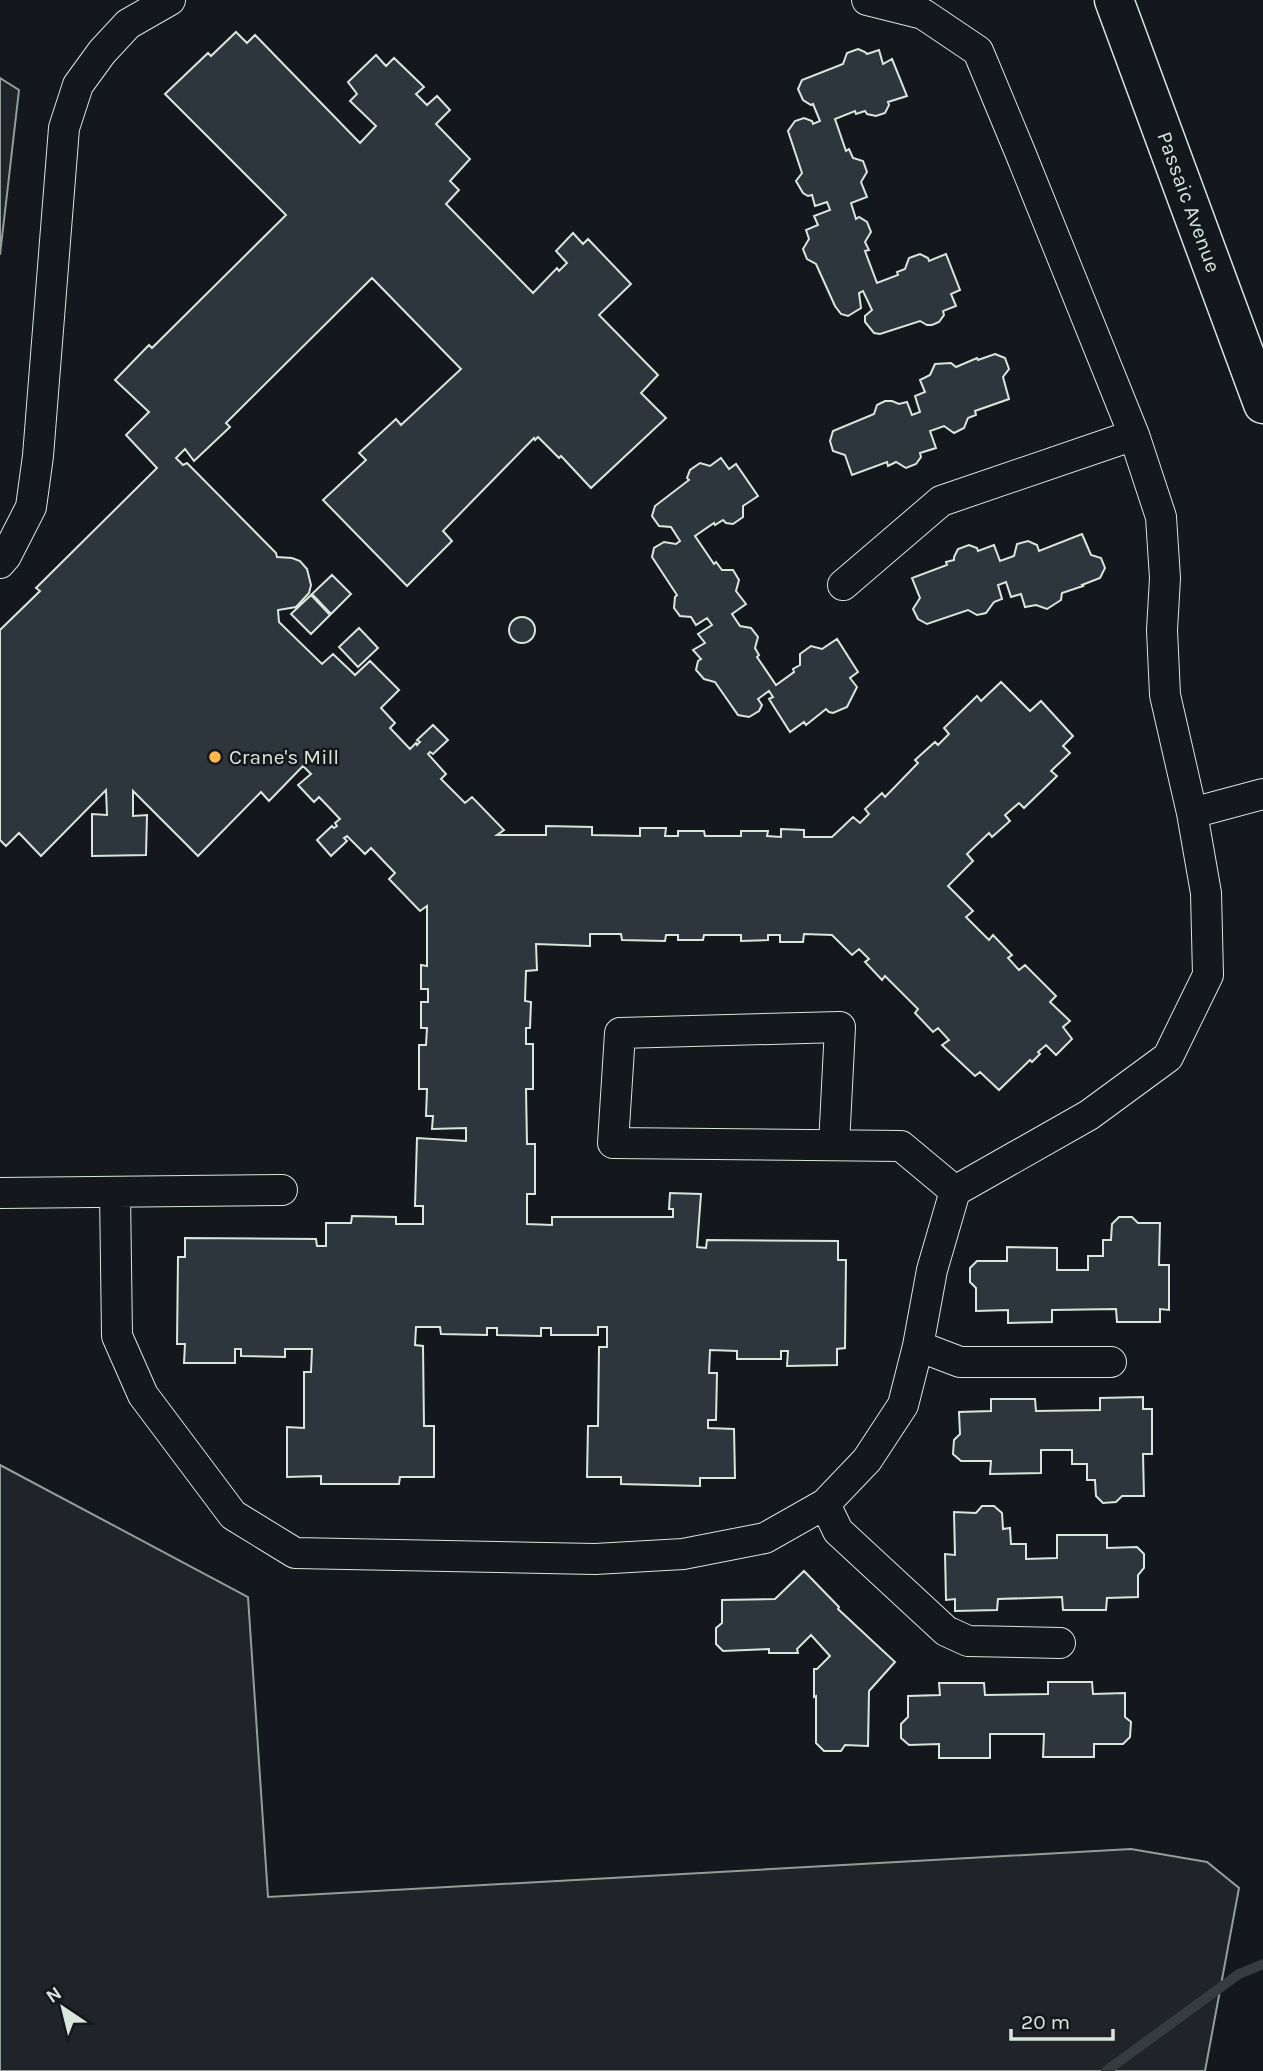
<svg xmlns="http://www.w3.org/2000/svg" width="1263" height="2071" viewBox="0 0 1263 2071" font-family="Karla,sans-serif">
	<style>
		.green { fill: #202428; stroke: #939e99; stroke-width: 2 }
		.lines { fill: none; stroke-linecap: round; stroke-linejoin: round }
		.stream { stroke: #363b3e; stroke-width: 10 }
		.building { fill: #2c363c; stroke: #d8e6dc; stroke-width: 2 }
		.street-casing { stroke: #d8e6dc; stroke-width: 32 }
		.primary-casing { stroke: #d8e6dc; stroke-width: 41 }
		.street { stroke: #14181c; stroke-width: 30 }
		.primary { stroke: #14181c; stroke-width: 38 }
		.poi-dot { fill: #ffb74d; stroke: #14181c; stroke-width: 2.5 }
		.labels { text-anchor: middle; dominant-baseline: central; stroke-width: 5; stroke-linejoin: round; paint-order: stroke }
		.street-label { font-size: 21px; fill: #d8e6dc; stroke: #14181c }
		.poi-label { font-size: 21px; fill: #d8e6dc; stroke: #14181c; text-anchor: start }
	</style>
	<rect width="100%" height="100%" fill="#14181c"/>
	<path class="green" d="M 0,78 L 19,90 L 0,255 Z
		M 0,1465 L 248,1597 L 268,1897 L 1131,1849 L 1207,1862 L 1239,1888 L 1205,2071 L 0,2071 Z"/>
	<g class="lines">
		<path class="stream" d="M 1106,2071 L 1239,1974 L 1263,1964"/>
	</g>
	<path class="building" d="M 236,32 L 247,43 L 255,35 L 360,143 L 376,126 L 350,101 L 357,94 L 348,82 L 376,55 L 386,66 L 394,58 L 424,87 L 416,94 L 427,105 L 437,96 L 450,110 L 436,124 L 470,159 L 450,181 L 459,190 L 446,204 L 533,293 L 557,268 L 559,271 L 567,263 L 556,251 L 573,233 L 583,244 L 588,239 L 631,284 L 599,315 L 658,375 L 641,393 L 666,418 L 591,488 L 561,456 L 559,458 L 538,437 L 535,440 L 534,438 L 443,531 L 452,541 L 407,586 L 323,500 L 366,460 L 359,453 L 396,419 L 401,425 L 461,369 L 372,278 L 226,423 L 230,427 L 194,461 L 185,449 L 176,458 L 183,465 L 187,463 L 276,553 L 277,557 L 292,558 L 300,561 L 307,569 L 311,585 L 309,593 L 296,607 L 278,610 L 279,622 L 322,664 L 333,654 L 355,675 L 370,661 L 399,690 L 381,708 L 395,723 L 390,728 L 410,749 L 416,743 L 417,745 L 420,742 L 417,740 L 433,725 L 448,740 L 433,754 L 430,752 L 428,754 L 446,774 L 441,779 L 465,803 L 472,797 L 504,830 L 497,835 L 546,835 L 546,826 L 592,827 L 592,835 L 640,836 L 640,828 L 666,828 L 665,836 L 678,836 L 678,831 L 704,831 L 705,836 L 741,836 L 741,831 L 768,831 L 767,836 L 781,837 L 781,829 L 804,830 L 804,837 L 832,837 L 853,817 L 860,823 L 869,814 L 865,809 L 882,793 L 885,797 L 918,763 L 915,760 L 935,742 L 938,745 L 949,734 L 944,728 L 977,696 L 981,701 L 1001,682 L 1030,711 L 1041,701 L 1073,736 L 1063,746 L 1070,753 L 1051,771 L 1057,776 L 1024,808 L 1019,803 L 1005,815 L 1010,821 L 992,837 L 989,833 L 967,854 L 973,861 L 948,886 L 973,911 L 966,917 L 989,940 L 993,935 L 1012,955 L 1008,958 L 1019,970 L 1025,965 L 1056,996 L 1050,1002 L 1070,1021 L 1063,1027 L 1072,1039 L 1056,1055 L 1046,1045 L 1038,1052 L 1040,1054 L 1032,1062 L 1030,1060 L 999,1090 L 980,1072 L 975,1076 L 942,1045 L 949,1040 L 938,1028 L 933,1032 L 915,1013 L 918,1009 L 885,976 L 882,980 L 865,962 L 869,959 L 859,949 L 852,955 L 832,935 L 804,934 L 803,942 L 780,942 L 780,935 L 768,935 L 768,940 L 741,941 L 741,935 L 704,935 L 703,940 L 678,940 L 678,935 L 666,935 L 665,941 L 622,940 L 621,934 L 590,934 L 590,946 L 536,944 L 537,970 L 526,971 L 525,1001 L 531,1002 L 530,1028 L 526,1028 L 526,1044 L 533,1044 L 533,1089 L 526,1089 L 527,1144 L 535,1144 L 535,1194 L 527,1194 L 527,1224 L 552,1225 L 552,1217 L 673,1217 L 673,1209 L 669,1209 L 670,1193 L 701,1194 L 697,1247 L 706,1248 L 707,1240 L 838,1241 L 838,1260 L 846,1260 L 845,1348 L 837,1349 L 837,1365 L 787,1366 L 788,1351 L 781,1351 L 781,1359 L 737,1359 L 737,1351 L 710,1350 L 709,1373 L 717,1373 L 716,1420 L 708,1420 L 708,1428 L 734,1429 L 735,1478 L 700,1478 L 700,1486 L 621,1484 L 621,1477 L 587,1477 L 588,1426 L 598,1426 L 599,1347 L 607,1347 L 607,1327 L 598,1327 L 598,1335 L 551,1335 L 551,1328 L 541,1328 L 541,1336 L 497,1335 L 497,1328 L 487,1328 L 487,1335 L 441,1334 L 440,1327 L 416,1327 L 415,1345 L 423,1346 L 424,1426 L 434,1426 L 434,1477 L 400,1477 L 399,1484 L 321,1484 L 321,1476 L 287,1477 L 287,1427 L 304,1428 L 304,1372 L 311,1372 L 312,1349 L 285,1349 L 285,1357 L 241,1356 L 241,1349 L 235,1349 L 235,1363 L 184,1363 L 185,1344 L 177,1344 L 178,1257 L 185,1257 L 185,1238 L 316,1239 L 317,1246 L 326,1246 L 326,1223 L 351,1223 L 352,1216 L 396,1217 L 396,1224 L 423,1224 L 423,1206 L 415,1206 L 417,1138 L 466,1141 L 466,1128 L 432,1129 L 433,1116 L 426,1116 L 427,1089 L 419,1089 L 419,1045 L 426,1045 L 427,1028 L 421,1028 L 421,1002 L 428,1002 L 428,989 L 421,989 L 421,965 L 427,966 L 427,906 L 420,911 L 389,879 L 395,873 L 371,848 L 365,854 L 347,836 L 344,838 L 347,841 L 331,856 L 317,840 L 332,826 L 334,828 L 337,826 L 335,823 L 340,819 L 319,797 L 314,802 L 298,785 L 311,774 L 303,766 L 269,801 L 261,792 L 198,856 L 133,791 L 133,816 L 147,815 L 146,855 L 92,856 L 92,814 L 107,815 L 106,790 L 41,856 L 19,833 L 6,846 L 0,840 L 0,630 L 40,591 L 36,588 L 157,468 L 126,435 L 149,412 L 115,380 L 149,345 L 152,348 L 286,215 L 165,94 L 208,53 L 211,56 Z
		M 858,49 L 865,52 L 867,54 L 879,50 L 883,64 L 892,59 L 907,96 L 888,102 L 889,105 L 885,113 L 876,116 L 867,114 L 865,111 L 856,114 L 855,111 L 835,119 L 846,151 L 849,149 L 853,158 L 863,161 L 867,172 L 861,182 L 867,197 L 851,203 L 856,219 L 859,217 L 867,222 L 871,232 L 865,242 L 869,250 L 865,251 L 877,283 L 898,275 L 897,272 L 905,269 L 909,258 L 920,254 L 928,258 L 929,261 L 946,254 L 960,290 L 951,294 L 956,306 L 943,311 L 944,315 L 939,322 L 932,325 L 927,325 L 920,321 L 880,334 L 874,333 L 865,322 L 865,316 L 872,310 L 863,291 L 859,293 L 861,308 L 848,316 L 841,314 L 835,306 L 816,264 L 807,259 L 803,249 L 809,239 L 806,230 L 818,225 L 814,216 L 830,210 L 827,202 L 815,206 L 812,195 L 808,196 L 803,193 L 796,181 L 802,173 L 788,131 L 795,121 L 804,118 L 812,121 L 813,124 L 820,121 L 813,104 L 811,105 L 803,100 L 798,89 L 802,80 L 843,64 L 847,53 Z
		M 995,354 L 1005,358 L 1009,369 L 1003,377 L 1009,399 L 975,411 L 976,415 L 968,418 L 964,428 L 954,433 L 944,426 L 930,431 L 936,448 L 920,453 L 921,457 L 916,464 L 906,468 L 896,462 L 888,466 L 887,462 L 852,475 L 845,455 L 833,451 L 830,441 L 833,431 L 874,414 L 877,405 L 885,401 L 892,401 L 899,404 L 907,402 L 912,415 L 920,412 L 915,396 L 925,392 L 920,380 L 930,375 L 935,364 L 951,363 L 956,367 L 977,358 L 978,360 Z
		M 721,458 L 729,469 L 736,464 L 758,496 L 743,506 L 743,517 L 733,524 L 726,523 L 723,520 L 715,525 L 714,523 L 695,536 L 714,564 L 716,562 L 722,570 L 733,570 L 739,580 L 736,591 L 746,604 L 732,614 L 740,626 L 751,628 L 758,637 L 755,648 L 759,655 L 757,657 L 776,685 L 794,672 L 793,669 L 800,665 L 800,654 L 811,646 L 822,649 L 837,639 L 858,672 L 850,678 L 857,687 L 847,707 L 833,713 L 829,712 L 826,709 L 806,725 L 804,722 L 790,732 L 769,699 L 773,697 L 769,691 L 758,699 L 762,705 L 759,711 L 749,717 L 738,715 L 715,682 L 704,679 L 696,670 L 698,661 L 701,659 L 693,650 L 705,643 L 698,634 L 712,625 L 707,618 L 696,625 L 691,617 L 680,616 L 674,608 L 675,597 L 677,595 L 652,557 L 654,548 L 664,542 L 676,544 L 680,541 L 671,527 L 659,526 L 652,516 L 655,506 L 689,480 L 687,478 L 690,470 L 700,463 L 710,466 Z
		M 1082,534 L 1091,555 L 1101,558 L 1105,568 L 1100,578 L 1082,585 L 1083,586 L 1062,593 L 1061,600 L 1047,609 L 1036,605 L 1025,607 L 1021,594 L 1011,597 L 1006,582 L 998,585 L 1002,599 L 994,602 L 986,613 L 977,615 L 968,610 L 927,624 L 918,619 L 913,609 L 920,598 L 912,578 L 947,565 L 946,562 L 954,560 L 954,557 L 958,549 L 969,545 L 977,548 L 978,551 L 994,545 L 1000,561 L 1014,556 L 1017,544 L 1028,541 L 1037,545 L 1039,551 Z
		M 332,575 L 351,594 L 331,614 L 312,594 Z
		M 311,595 L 330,615 L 311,634 L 291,614 Z
		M509 630a13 13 0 1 1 26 0a13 13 0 1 1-26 0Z
		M 359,628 L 378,648 L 358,667 L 339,647 Z
		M 1119,1217 L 1132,1217 L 1138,1223 L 1160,1223 L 1159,1265 L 1169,1265 L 1169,1310 L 1160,1309 L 1160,1322 L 1117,1322 L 1116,1309 L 1052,1310 L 1052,1322 L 1008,1323 L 1008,1310 L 976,1311 L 976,1288 L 970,1282 L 970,1268 L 977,1261 L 1007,1261 L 1007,1247 L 1057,1248 L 1057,1270 L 1088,1270 L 1088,1256 L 1103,1256 L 1103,1240 L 1111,1240 L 1112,1224 Z
		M 1143,1397 L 1143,1409 L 1152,1409 L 1152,1454 L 1143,1454 L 1144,1496 L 1122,1496 L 1116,1502 L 1103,1503 L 1096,1496 L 1095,1480 L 1087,1480 L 1087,1464 L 1072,1464 L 1072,1450 L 1041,1450 L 1041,1473 L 990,1474 L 991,1461 L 961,1461 L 953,1454 L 954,1440 L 960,1434 L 959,1412 L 991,1411 L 991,1399 L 1035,1399 L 1036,1411 L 1100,1410 L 1100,1398 Z
		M 982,1506 L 994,1506 L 1002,1513 L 1003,1529 L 1010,1528 L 1011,1544 L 1026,1544 L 1026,1559 L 1057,1558 L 1057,1535 L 1107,1535 L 1107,1548 L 1137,1547 L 1144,1554 L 1144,1568 L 1138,1575 L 1138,1597 L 1107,1598 L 1106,1610 L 1063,1610 L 1062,1597 L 998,1599 L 997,1610 L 955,1611 L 955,1599 L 946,1600 L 945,1554 L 955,1555 L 954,1512 L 976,1513 Z
		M 804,1571 L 839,1607 L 838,1609 L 895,1662 L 869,1691 L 868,1746 L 845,1745 L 841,1751 L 824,1751 L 816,1743 L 816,1696 L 814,1697 L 814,1669 L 817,1669 L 830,1656 L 811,1635 L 797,1649 L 798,1653 L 769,1653 L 769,1649 L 723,1651 L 716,1644 L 716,1628 L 722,1623 L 722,1600 L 775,1599 Z
		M 1048,1682 L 1092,1682 L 1093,1694 L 1125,1693 L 1125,1717 L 1131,1722 L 1130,1737 L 1123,1744 L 1094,1744 L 1094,1757 L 1043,1757 L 1044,1734 L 990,1734 L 990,1758 L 939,1758 L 939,1744 L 909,1745 L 901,1738 L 901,1724 L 908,1717 L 908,1696 L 940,1695 L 939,1683 L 984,1683 L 985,1695 L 1048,1694 Z"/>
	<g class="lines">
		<g class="street-casing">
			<path id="street" d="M 867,0 L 923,14 L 978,51 L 1020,152 L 1134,435 L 1161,517 L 1165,578 L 1162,630 L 1165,695 L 1192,813
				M 0,563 L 6,556 L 31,507 L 38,456 L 64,128 L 78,85 L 102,52 L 128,24 L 170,0
				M 843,585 L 941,501 L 1134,435
				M 834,1145 L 840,1027 L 620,1033 L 613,1143 L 901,1146 L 955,1191 L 1089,1115 L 1168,1057 L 1208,975 L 1206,893 L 1192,813 L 1263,794
				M 115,1192 L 117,1336 L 143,1395 L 233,1515 L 295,1553 L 595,1559 L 683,1554 L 765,1538 L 825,1504 L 867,1460 L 903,1405 L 918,1346 L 932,1270 L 955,1191
				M 0,1193 L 282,1190
				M 918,1346 L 960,1362 L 1111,1362
				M 825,1504 L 838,1531 L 946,1631 L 968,1641 L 1060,1643"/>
		</g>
		<g class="primary-casing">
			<path id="primary" d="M 1114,0 L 1263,404"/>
		</g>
		<use href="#street" class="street"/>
		<use href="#primary" class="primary"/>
	</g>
	<circle class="poi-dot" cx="215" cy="757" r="7"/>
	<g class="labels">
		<g class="street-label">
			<text transform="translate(1189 202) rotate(70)">Passaic Avenue</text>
		</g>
		<g class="poi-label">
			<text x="229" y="757">Crane's Mill</text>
		</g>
	</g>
	<g transform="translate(63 2008) rotate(325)" stroke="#14181c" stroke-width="5" paint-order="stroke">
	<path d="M0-5L12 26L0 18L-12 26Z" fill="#d8e6dc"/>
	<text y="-10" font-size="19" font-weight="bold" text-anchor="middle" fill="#d8e6dc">N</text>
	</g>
	<path d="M1011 2029v10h102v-10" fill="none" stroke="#d8e6dc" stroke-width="3.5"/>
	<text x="1021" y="2029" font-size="21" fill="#d8e6dc" stroke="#14181c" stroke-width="5" paint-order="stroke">20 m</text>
</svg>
